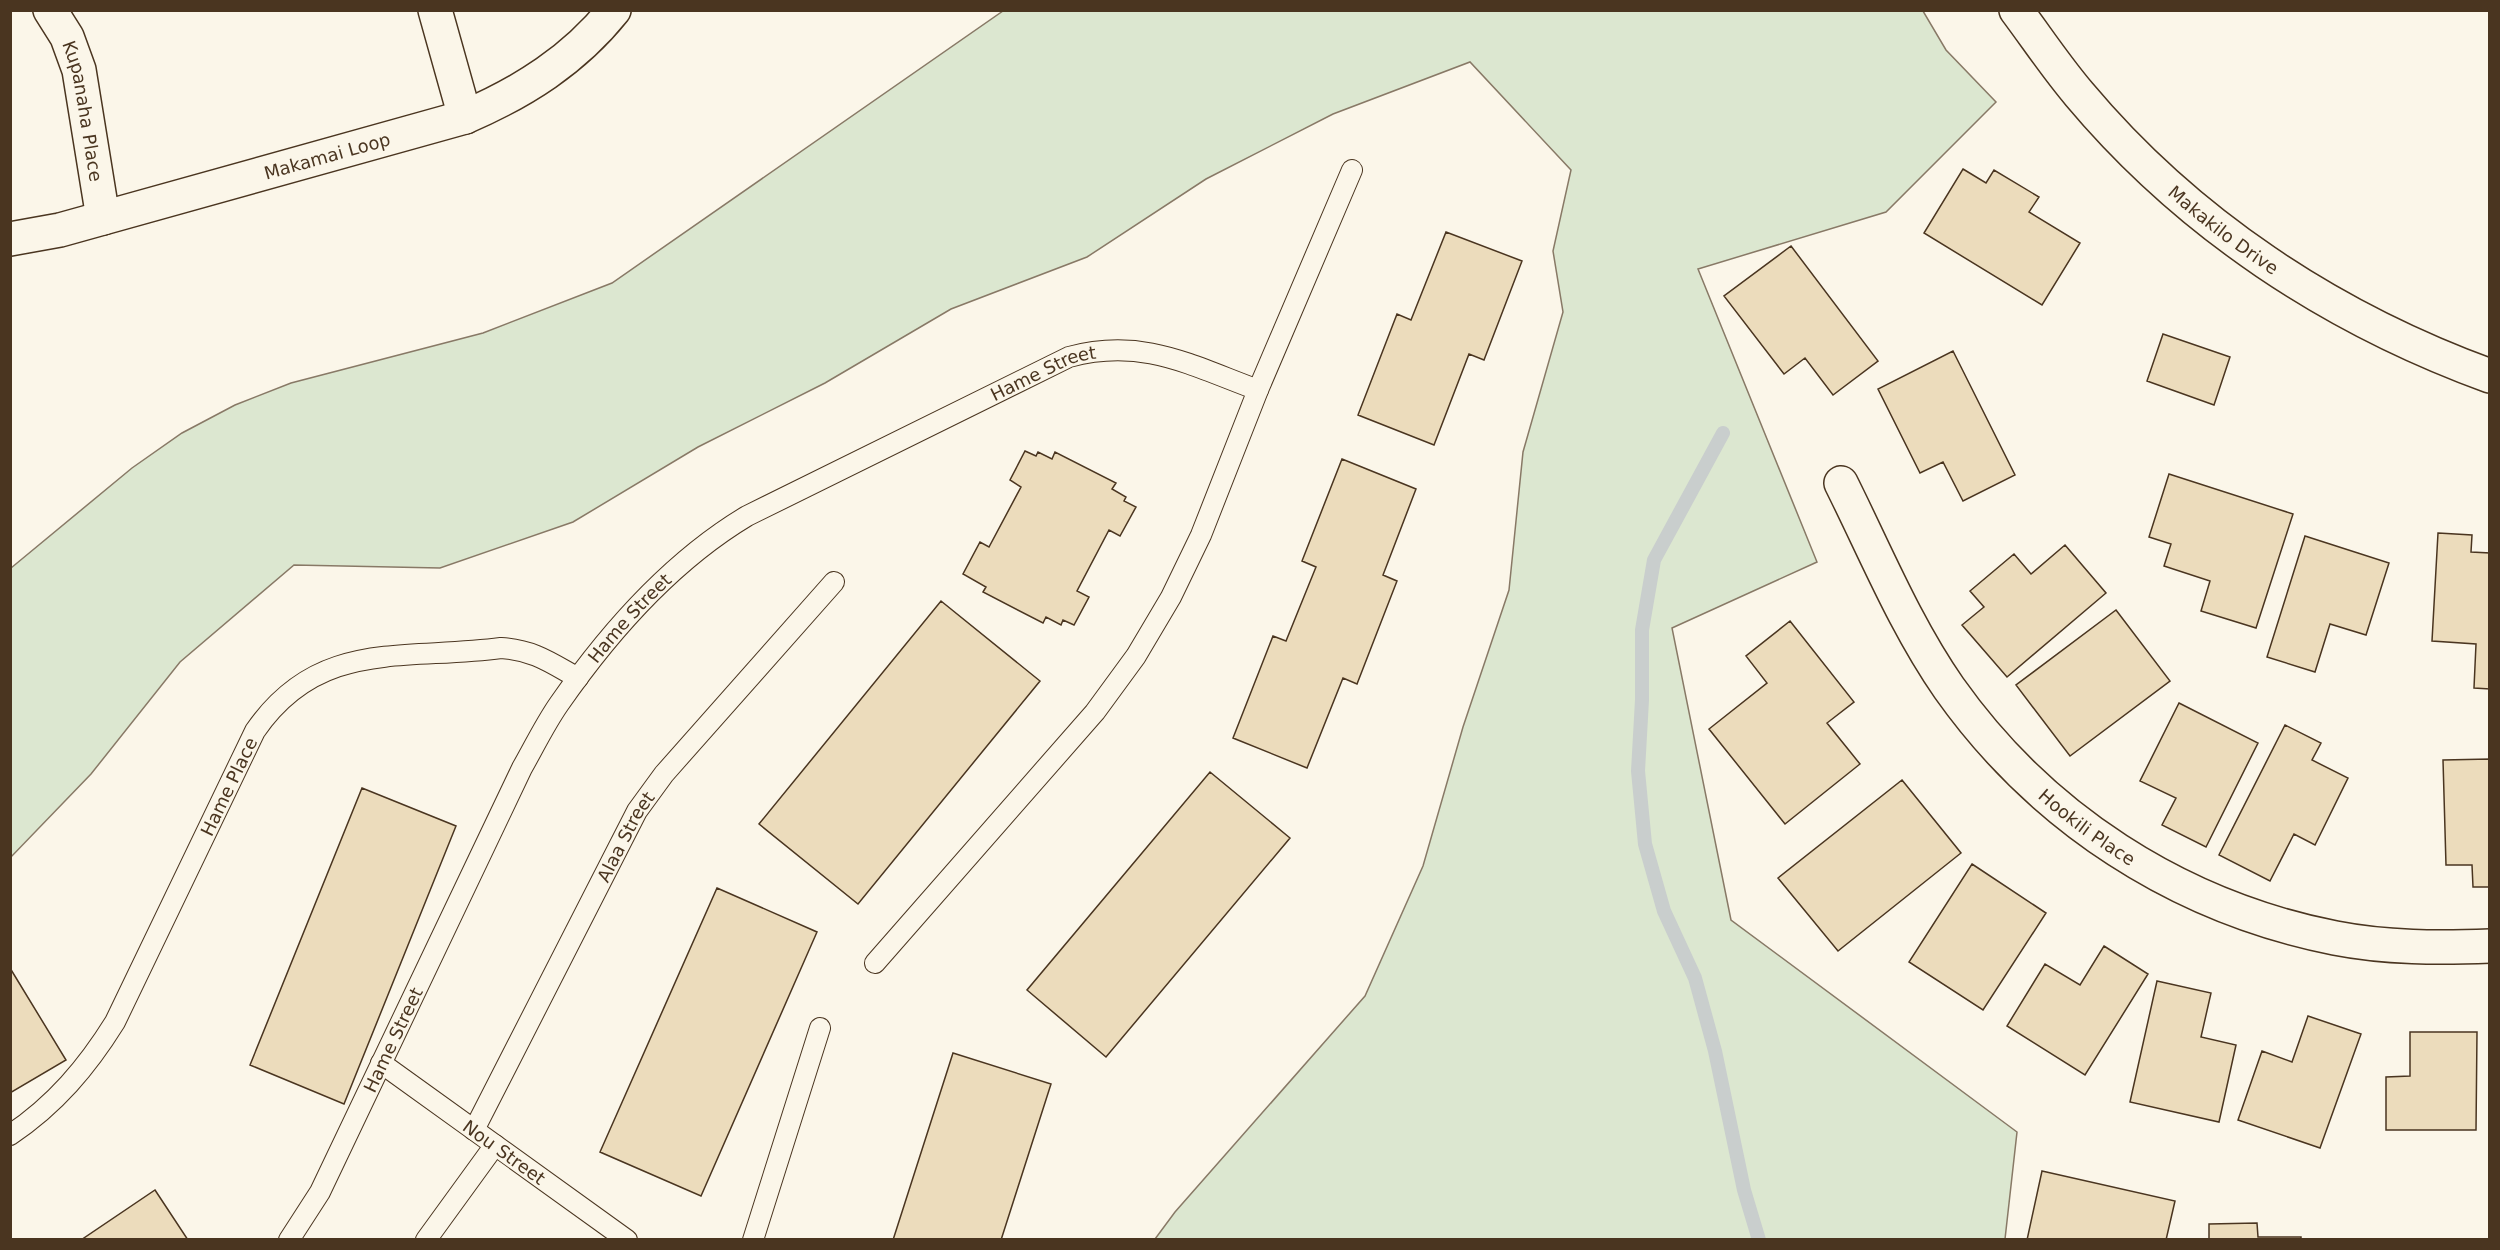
<svg xmlns="http://www.w3.org/2000/svg" width="2500" height="1250" viewBox="0 0 2500 1250" font-family="'DejaVu Sans',sans-serif">
	<style>
		.green { fill: #dce7d0; stroke: #887966; stroke-width: 1.5 }
		.lines { fill: none; stroke-linecap: round; stroke-linejoin: round }
		.stream { stroke: #c9cecd; stroke-width: 14 }
		.building { fill: #ecdcbc; stroke: #4a3520; stroke-width: 1.5 }
		.lane-casing { stroke: #4a3520; stroke-width: 22 }
		.street-casing { stroke: #4a3520; stroke-width: 36 }
		.secondary-casing { stroke: #4a3520; stroke-width: 36 }
		.lane { stroke: #fbf6e9; stroke-width: 20 }
		.street { stroke: #fbf6e9; stroke-width: 33 }
		.secondary { stroke: #fbf6e9; stroke-width: 33 }
		.labels { text-anchor: middle; dominant-baseline: central; stroke-width: 4.5; stroke-linejoin: round; paint-order: stroke }
		.street-label { font-size: 18px; fill: #4a3520; stroke: #fbf6e9 }
	</style>
	<rect width="100%" height="100%" fill="#fbf6e9"/>
	<path class="green" d="M 1003,11 L 1923,11 L 1946,50 L 1996,102 L 1886,212 L 1698,269 L 1817,562 L 1672,628 L 1731,920 L 2017,1132 L 2005,1239 L 1155,1239 L 1175,1212 L 1365,996 L 1423,866 L 1463,727 L 1509,590 L 1523,452 L 1563,312 L 1553,251 L 1571,170 L 1470,62 L 1333,114 L 1206,179 L 1087,257 L 951,309 L 825,383 L 698,447 L 573,522 L 440,568 L 294,565 L 180,662 L 91,774 L 11,857 L 11,568 L 132,468 L 182,433 L 235,405 L 291,383 L 483,333 L 612,283 Z"/>
	<g class="lines">
		<path class="stream" d="M 1723,433 L 1654,560 L 1642,630 L 1642,700 L 1638,771 L 1645,844 L 1664,911 L 1695,978 L 1715,1051 L 1744,1190 L 1759,1240"/>
	</g>
	<path class="building" d="M 1963,169 L 1986,183 L 1994,170 L 2039,197 L 2029,212 L 2080,243 L 2042,305 L 1924,233 Z
		M 1446,232 L 1522,261 L 1484,360 L 1469,354 L 1434,445 L 1358,415 L 1397,314 L 1411,320 Z
		M 1791,246 L 1878,361 L 1833,395 L 1805,358 L 1784,374 L 1724,296 Z
		M 2163,334 L 2230,357 L 2214,405 L 2147,381 Z
		M 1953,351 L 2015,475 L 1963,501 L 1943,462 L 1920,473 L 1878,389 Z
		M 1025,451 L 1036,456 L 1038,452 L 1052,459 L 1055,452 L 1116,483 L 1112,489 L 1126,497 L 1124,501 L 1136,507 L 1120,536 L 1109,530 L 1077,591 L 1089,597 L 1074,625 L 1063,620 L 1061,625 L 1046,617 L 1043,623 L 983,592 L 986,587 L 963,574 L 980,542 L 989,547 L 1021,487 L 1010,480 Z
		M 1342,459 L 1416,489 L 1383,575 L 1397,581 L 1357,684 L 1343,678 L 1307,768 L 1233,738 L 1273,636 L 1286,641 L 1316,567 L 1302,561 Z
		M 2169,474 L 2293,514 L 2256,628 L 2201,611 L 2210,581 L 2164,566 L 2171,544 L 2149,537 Z
		M 2438,533 L 2472,535 L 2471,552 L 2490,553 L 2490,689 L 2474,688 L 2476,644 L 2432,641 Z
		M 2305,536 L 2389,563 L 2366,635 L 2330,624 L 2315,672 L 2267,657 Z
		M 2065,545 L 2106,593 L 2007,677 L 1962,625 L 1984,607 L 1970,591 L 2014,554 L 2031,574 Z
		M 941,601 L 1040,681 L 858,904 L 759,824 Z
		M 2116,610 L 2170,681 L 2070,756 L 2016,685 Z
		M 1790,621 L 1854,702 L 1827,723 L 1860,764 L 1785,824 L 1709,729 L 1767,683 L 1746,656 Z
		M 2179,703 L 2258,743 L 2206,847 L 2162,825 L 2176,798 L 2140,781 Z
		M 2285,725 L 2321,743 L 2312,760 L 2348,778 L 2315,845 L 2294,834 L 2270,881 L 2219,855 Z
		M 2490,759 L 2490,887 L 2473,887 L 2472,865 L 2446,865 L 2443,760 Z
		M 1210,772 L 1290,838 L 1106,1057 L 1027,990 Z
		M 1902,780 L 1961,853 L 1838,951 L 1778,878 Z
		M 362,788 L 456,826 L 344,1104 L 250,1065 Z
		M 1972,864 L 2046,913 L 1983,1010 L 1909,962 Z
		M 717,888 L 817,932 L 701,1196 L 600,1152 Z
		M 2104,946 L 2148,974 L 2085,1075 L 2007,1026 L 2045,964 L 2080,985 Z
		M 10,968 L 66,1060 L 10,1093 Z
		M 2157,981 L 2211,993 L 2201,1037 L 2236,1045 L 2219,1122 L 2130,1102 Z
		M 2308,1016 L 2361,1034 L 2320,1148 L 2238,1120 L 2262,1051 L 2292,1062 Z
		M 2410,1032 L 2477,1032 L 2476,1130 L 2386,1130 L 2386,1077 L 2410,1076 Z
		M 953,1053 L 1051,1084 L 1001,1240 L 893,1240 Z
		M 2042,1171 L 2175,1201 L 2166,1240 L 2027,1240 Z
		M 155,1190 L 188,1240 L 81,1240 Z
		M 2257,1223 L 2258,1237 L 2301,1237 L 2301,1240 L 2209,1240 L 2209,1224 Z"/>
	<g class="lines">
		<g class="lane-casing">
			<g id="lane">
				<path d="M 875,963 L 1095,712 L 1136,656 L 1171,597 L 1201,535 L 1258,390"/>
				<path id="s1" d="M 381,1063 L 627,1240"/>
				<path id="s2" d="M 474,1130 L 637,811 L 664,774 L 834,582"/>
				<path id="s3" d="M 10,1135 C 55,1105 87,1067 115,1022 L 255,731 C 319,638 404,661 501,648 C 534,650 551,663 578,678"/>
				<path id="s4" d="M 289,1240 L 320,1192 L 522,768 C 534,747 545,724 559,704 C 609,632 672,561 747,516 L 1069,357 C 1142,337 1190,365 1258,390 L 1352,170"/>
				<path d="M 426,1240 L 495,1145"/>
				<path d="M 753,1240 L 820,1028"/>
			</g>
		</g>
		<g class="street-casing">
			<g id="street">
				<path id="s5" d="M 50,10 L 67,37 L 79,70 L 103,218"/>
				<path d="M 435,10 L 465,117"/>
				<path id="s6" d="M 10,239 L 60,230 L 465,117 C 523,92 574,60 614,10"/>
				<path id="s7" d="M 1841,483 C 1875,551 1905,625 1949,688 C 2041,818 2178,907 2335,938 C 2386,948 2439,948 2490,946"/>
			</g>
		</g>
		<g class="secondary-casing">
			<g id="secondary">
				<path id="s8" d="M 2016,10 C 2037,38 2056,67 2079,94 C 2188,224 2331,318 2490,376"/>
			</g>
		</g>
		<use href="#lane" class="lane"/>
		<use href="#street" class="street"/>
		<use href="#secondary" class="secondary"/>
	</g>
	<g class="labels">
		<g class="street-label">
			<text stroke="none"><textPath href="#s5" startOffset="108">Kupanaha Place</textPath></text>
			<text stroke="none"><textPath href="#s6" startOffset="328">Makamai Loop</textPath></text>
			<text stroke="none"><textPath href="#s8" startOffset="304">Makakilo Drive</textPath></text>
			<text stroke="none"><textPath href="#s4" startOffset="1198">Hame Street</textPath></text>
			<text stroke="none"><textPath href="#s4" startOffset="712">Hame Street</textPath></text>
			<text stroke="none"><textPath href="#s3" startOffset="417">Hame Place</textPath></text>
			<text stroke="none"><textPath href="#s7" startOffset="429">Hookili Place</textPath></text>
			<text stroke="none"><textPath href="#s2" startOffset="330">Alaa Street</textPath></text>
			<text stroke="none"><textPath href="#s4" startOffset="226">Hame Street</textPath></text>
			<text stroke="none"><textPath href="#s1" startOffset="152">Nou Street</textPath></text>
		</g>
	</g>
	<rect width="2500" height="1250" fill="none" stroke="#4a3520" stroke-width="24"/>
</svg>
